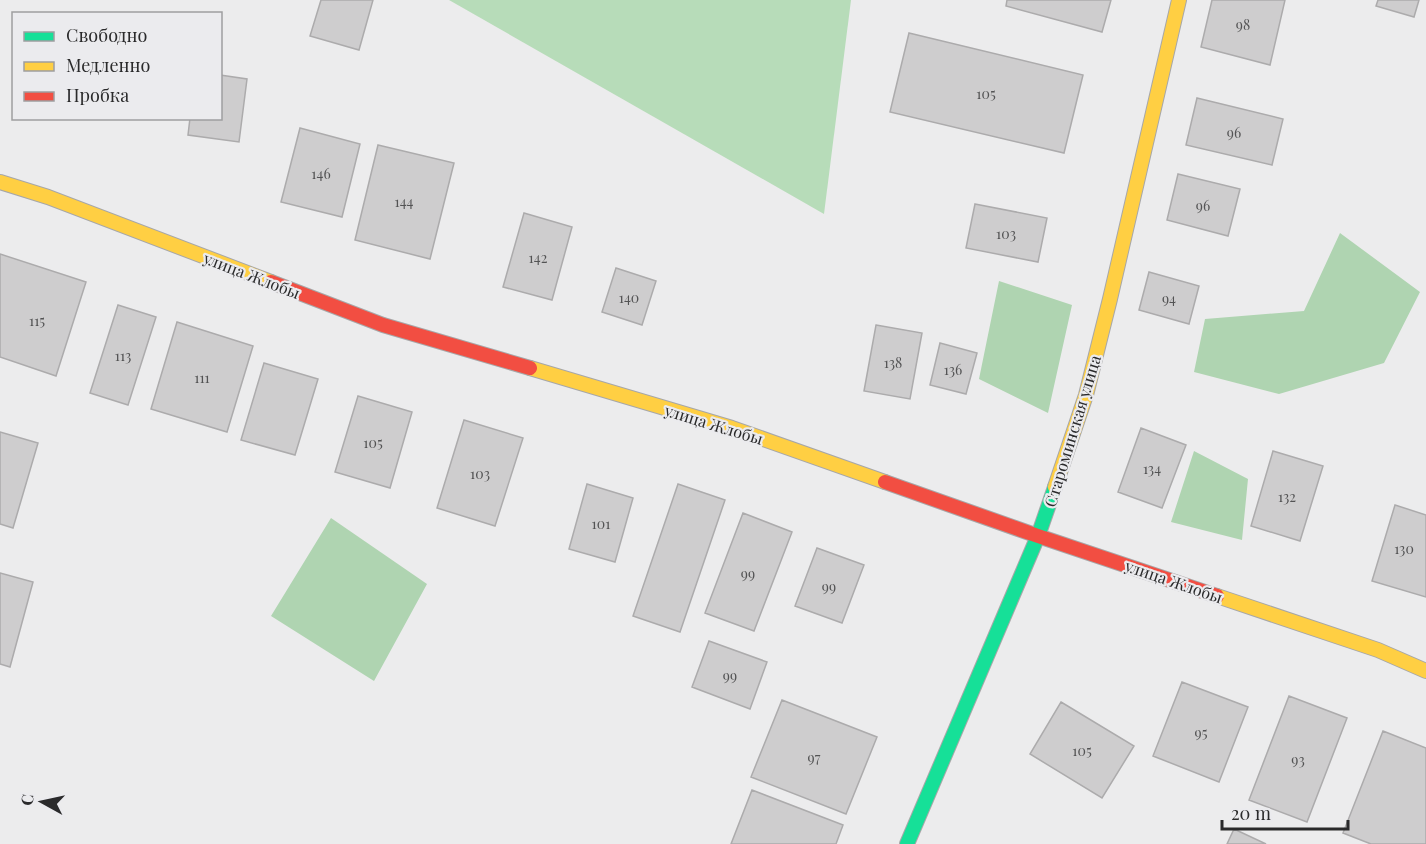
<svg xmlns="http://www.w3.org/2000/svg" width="1426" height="844" viewBox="0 0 1426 844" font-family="'Playfair Display',serif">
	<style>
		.green { fill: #b7dcb9 }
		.forest { fill: #afd4b1 }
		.building { fill: #cecdce; stroke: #acabac; stroke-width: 1.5 }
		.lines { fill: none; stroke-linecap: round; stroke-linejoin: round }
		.fast-casing { stroke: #a7a7a8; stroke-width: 16 }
		.slow-casing { stroke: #a7a7a8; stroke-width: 16 }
		.jam-casing { stroke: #a7a7a8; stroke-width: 16 }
		.fast { stroke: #16e098; stroke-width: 14 }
		.slow { stroke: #ffcf43; stroke-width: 14 }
		.jam { stroke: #f24e42; stroke-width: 14 }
		.labels { text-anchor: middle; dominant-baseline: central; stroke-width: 4.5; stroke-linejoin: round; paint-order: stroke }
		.number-label { font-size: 14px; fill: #535354 }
		.street-label { font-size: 16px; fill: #2a2a2b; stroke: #ebebee }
	</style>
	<rect width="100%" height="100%" fill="#ececed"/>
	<path class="green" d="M 449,0 L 851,0 L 824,214 Z"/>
	<path class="forest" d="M 1340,233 L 1420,292 L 1384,363 L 1279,394 L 1194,372 L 1205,319 L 1304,311 Z
		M 999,281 L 1072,305 L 1048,413 L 979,379 Z
		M 1194,451 L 1248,479 L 1242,540 L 1171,522 Z
		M 331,518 L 427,584 L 374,681 L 271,616 Z"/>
	<path class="building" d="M 321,0 L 373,0 L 359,50 L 310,36 Z
		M 1007,0 L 1111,0 L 1102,32 L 1006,6 Z
		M 1212,0 L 1285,0 L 1270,65 L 1201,47 Z
		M 1378,0 L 1419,0 L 1414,17 L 1376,6 Z
		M 909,33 L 1083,75 L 1064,153 L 890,112 Z
		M 220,75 L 247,79 L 239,142 L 188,135 L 190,118 L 220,118 Z
		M 1197,98 L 1283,119 L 1272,165 L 1186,145 Z
		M 300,128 L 360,144 L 342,217 L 281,202 Z
		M 378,145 L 454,163 L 430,259 L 355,240 Z
		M 1178,174 L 1240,189 L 1228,236 L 1167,220 Z
		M 975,204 L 1047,218 L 1038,262 L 966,248 Z
		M 524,213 L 572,227 L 552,300 L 503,287 Z
		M 0,254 L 86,282 L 56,376 L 0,357 Z
		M 616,268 L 656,281 L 642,325 L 602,312 Z
		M 1149,272 L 1199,286 L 1189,324 L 1139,310 Z
		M 118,305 L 156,317 L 128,405 L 90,393 Z
		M 177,322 L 253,346 L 227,432 L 151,409 Z
		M 876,325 L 922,333 L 910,399 L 864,391 Z
		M 940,343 L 977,353 L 966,394 L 930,385 Z
		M 264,363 L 318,379 L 295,455 L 241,440 Z
		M 358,396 L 412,412 L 390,488 L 335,472 Z
		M 464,420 L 523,438 L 495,526 L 437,508 Z
		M 1141,428 L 1186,445 L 1162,508 L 1118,492 Z
		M 0,432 L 38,443 L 13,528 L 0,524 Z
		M 1273,451 L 1323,466 L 1300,541 L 1251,526 Z
		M 587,484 L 633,498 L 615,562 L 569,549 Z
		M 678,484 L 725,500 L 680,632 L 633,616 Z
		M 1395,505 L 1426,515 L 1426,597 L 1372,581 Z
		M 743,513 L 792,532 L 754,631 L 705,613 Z
		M 817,548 L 864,565 L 842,623 L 795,606 Z
		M 0,573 L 33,582 L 10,667 L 0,664 Z
		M 709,641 L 767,662 L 750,709 L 692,687 Z
		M 1182,682 L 1248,707 L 1219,782 L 1153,756 Z
		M 1289,696 L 1347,718 L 1307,822 L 1249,800 Z
		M 782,700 L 877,737 L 846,814 L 751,777 Z
		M 1061,702 L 1134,746 L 1102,798 L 1030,754 Z
		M 1383,731 L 1426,748 L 1426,844 L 1371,844 L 1343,833 Z
		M 752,790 L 843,825 L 836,844 L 731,844 Z
		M 1234,829 L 1266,844 L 1227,844 Z"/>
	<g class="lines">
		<g class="fast-casing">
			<path id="fast" d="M 907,844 L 1038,536 L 1055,487"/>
		</g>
		<g class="slow-casing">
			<path id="slow" d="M 0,182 L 48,197 L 271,282
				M 530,368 L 732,428 L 885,482
				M 1055,487 L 1086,395 L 1110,299 L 1179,0
				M 1217,596 L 1378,650 L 1426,671"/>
		</g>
		<g class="jam-casing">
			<path id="jam" d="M 271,282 L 383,325 L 530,368
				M 885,482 L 1038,536 L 1217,596"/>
		</g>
		<use href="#fast" class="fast"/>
		<use href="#slow" class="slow"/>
		<use href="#jam" class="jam"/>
	</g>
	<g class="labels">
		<g class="number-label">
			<text x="1243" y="24">98</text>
			<text x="986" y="93">105</text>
			<text x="1234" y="132">96</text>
			<text x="321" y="173">146</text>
			<text x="404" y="201">144</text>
			<text x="1203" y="205">96</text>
			<text x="1006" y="233">103</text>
			<text x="538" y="257">142</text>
			<text x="629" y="297">140</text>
			<text x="1169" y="298">94</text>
			<text x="37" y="320">115</text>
			<text x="123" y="355">113</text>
			<text x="893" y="362">138</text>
			<text x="953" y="369">136</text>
			<text x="202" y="377">111</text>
			<text x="373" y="442">105</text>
			<text x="1152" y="468">134</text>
			<text x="480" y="473">103</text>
			<text x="1287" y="496">132</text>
			<text x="601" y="523">101</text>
			<text x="1404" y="548">130</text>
			<text x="748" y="573">99</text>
			<text x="829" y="586">99</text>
			<text x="730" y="675">99</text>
			<text x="1201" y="732">95</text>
			<text x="1082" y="750">105</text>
			<text x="814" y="757">97</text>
			<text x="1298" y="759">93</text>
		</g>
		<g class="street-label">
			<text transform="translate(252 275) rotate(21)">улица Жлобы</text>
			<text transform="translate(714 424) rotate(17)">улица Жлобы</text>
			<text transform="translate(1072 431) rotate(-73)">Староминская улица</text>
			<text transform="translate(1174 581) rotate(19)">улица Жлобы</text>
		</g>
	</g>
	<rect x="12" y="12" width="210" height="108" fill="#ebebee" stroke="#9e9ea0" stroke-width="1.5"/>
	<rect x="24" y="32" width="30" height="9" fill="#16e098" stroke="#9e9ea0" stroke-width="1.5"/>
	<text x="66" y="42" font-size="18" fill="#2a2a2b">Свободно</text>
	<rect x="24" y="62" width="30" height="9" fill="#ffcf43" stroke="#9e9ea0" stroke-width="1.5"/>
	<text x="66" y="72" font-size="18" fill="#2a2a2b">Медленно</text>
	<rect x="24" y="92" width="30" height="9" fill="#f24e42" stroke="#9e9ea0" stroke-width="1.5"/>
	<text x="66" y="102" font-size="18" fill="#2a2a2b">Пробка</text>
	<g transform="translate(42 802) rotate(278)" stroke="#ebebee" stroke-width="4.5" paint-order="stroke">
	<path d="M0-4.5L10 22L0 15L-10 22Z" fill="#2a2a2b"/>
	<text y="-9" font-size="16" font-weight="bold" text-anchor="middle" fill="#2a2a2b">С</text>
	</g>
	<path d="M1222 820v9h126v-9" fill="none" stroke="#2a2a2b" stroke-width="3"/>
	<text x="1231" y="820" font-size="18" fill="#2a2a2b" stroke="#ebebee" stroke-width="4.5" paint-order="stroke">20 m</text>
</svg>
